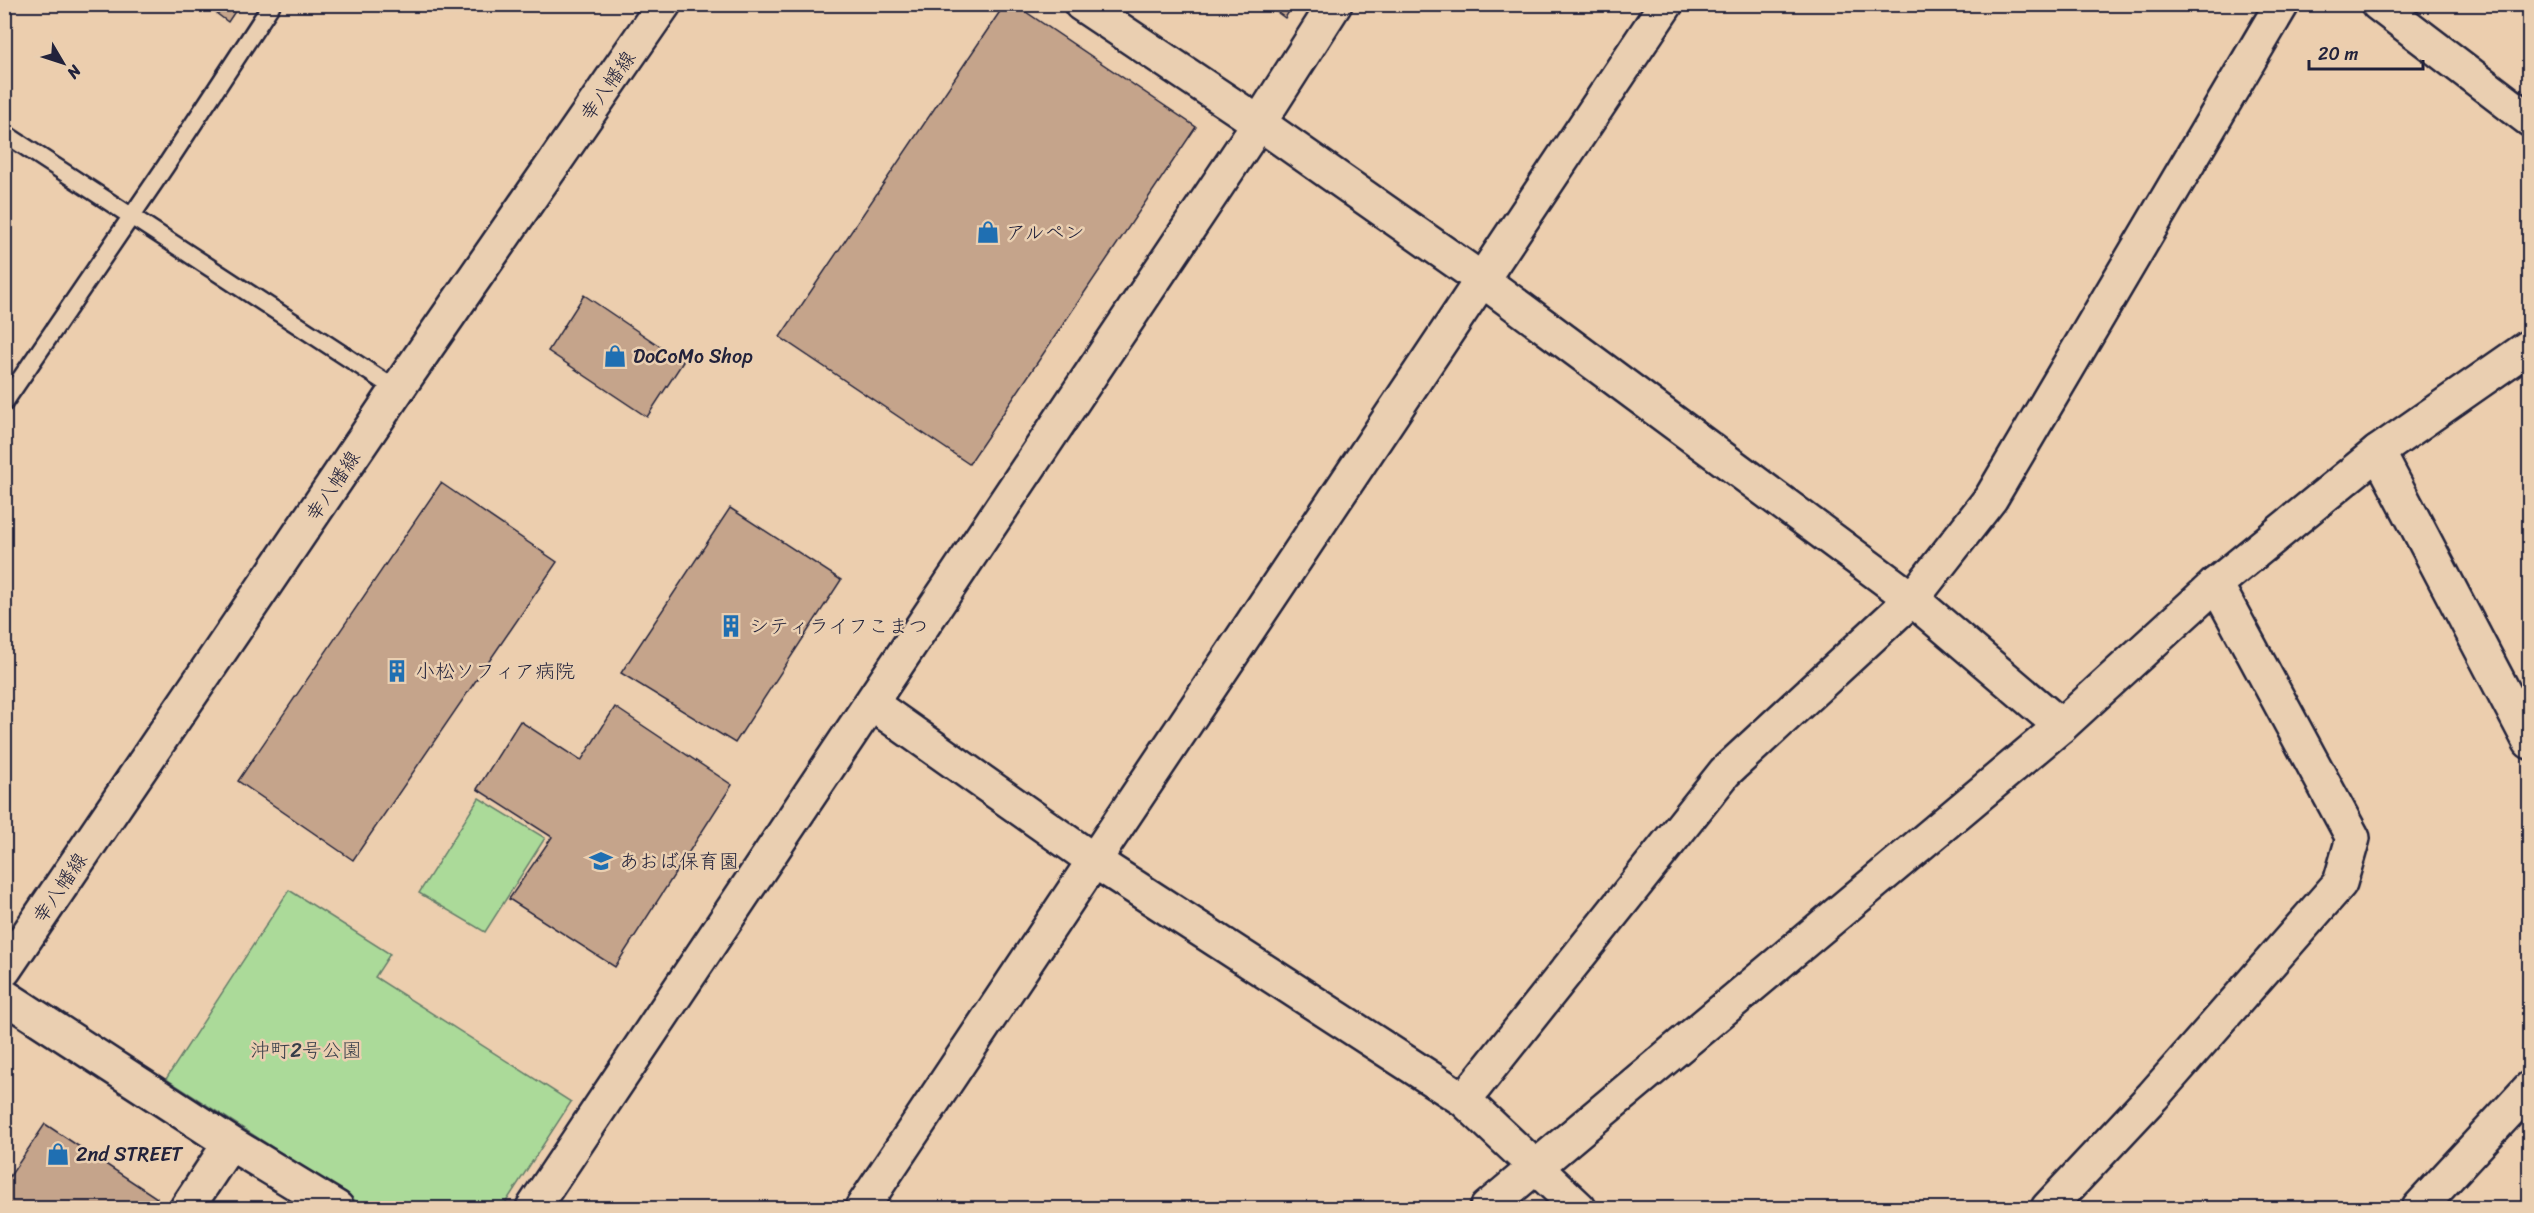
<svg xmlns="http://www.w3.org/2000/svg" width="2534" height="1213" viewBox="0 0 2534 1213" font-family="Sriracha,'Klee One',sans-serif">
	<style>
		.green { fill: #abda99; stroke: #667e6a; stroke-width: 1.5 }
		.building { fill: #c5a48b; stroke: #22223b; stroke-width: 1.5 }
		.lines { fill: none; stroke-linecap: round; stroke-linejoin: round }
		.service-casing { stroke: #22223b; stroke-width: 21 }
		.minor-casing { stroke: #22223b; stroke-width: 38 }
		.tertiary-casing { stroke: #22223b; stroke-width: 38 }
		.service { stroke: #eacfb1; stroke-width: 16 }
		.minor { stroke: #eacfb1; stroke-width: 33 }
		.tertiary { stroke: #eacfb1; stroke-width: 33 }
		.labels { text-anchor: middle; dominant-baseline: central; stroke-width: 5; stroke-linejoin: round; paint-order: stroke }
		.street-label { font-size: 20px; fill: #22223b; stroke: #eacfb1 }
		.poi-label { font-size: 20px; fill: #22223b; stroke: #eacfb1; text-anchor: start }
		.park-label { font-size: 20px; fill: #373e49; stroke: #eacfb1 }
	</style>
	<rect width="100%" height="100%" fill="#ecceae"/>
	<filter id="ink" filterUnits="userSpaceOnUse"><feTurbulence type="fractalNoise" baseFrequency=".0167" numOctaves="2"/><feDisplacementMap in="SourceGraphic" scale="12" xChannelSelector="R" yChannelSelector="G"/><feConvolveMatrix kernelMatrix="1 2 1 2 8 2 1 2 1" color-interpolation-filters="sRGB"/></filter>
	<g filter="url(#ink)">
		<path class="green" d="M 479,798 L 545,838 L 485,932 L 419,893 Z
			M 289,890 L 390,954 L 375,977 L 571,1102 L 502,1208 L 367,1208 L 166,1079 Z"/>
		<path class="building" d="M 204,4 L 240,4 L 228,22 Z
			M 1005,4 L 1014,4 L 1196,127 L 969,464 L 780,337 Z
			M 1266,4 L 1294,4 L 1285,18 Z
			M 584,295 L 683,362 L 647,417 L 548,351 Z
			M 441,483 L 557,562 L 353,860 L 238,781 Z
			M 730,508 L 841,580 L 735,743 L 621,673 Z
			M 615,707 L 732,785 L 615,967 L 509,899 L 552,837 L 477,789 L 520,721 L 581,761 Z
			M 45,1124 L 157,1198 L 150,1208 L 4,1208 L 4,1185 Z"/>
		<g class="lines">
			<g class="service-casing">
				<path id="service" d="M 4,133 L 397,390
					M 4,403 L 165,167 L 272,4"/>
			</g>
			<g class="minor-casing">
				<path id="minor" d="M 1081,4 L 1259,123 L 1481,279 L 1912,599 L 2061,726
					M 2378,4 L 2530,120
					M 2378,452 L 2530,742
					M 872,704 L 1093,860 L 1464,1100 L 1579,1208
					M 4,996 L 230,1143 L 337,1208
					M 1464,1100 L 1725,772 L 1912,599 L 1991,498 L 2282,4
					M 187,1208 L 230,1143
					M 533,1208 L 1259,123 L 1335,4
					M 862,1208 L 1666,4
					M 2048,1208 L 2153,1096 L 2340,883 L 2353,838 L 2216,584
					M 2419,1208 L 2530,1088"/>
			</g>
			<g class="tertiary-casing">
				<path id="tertiary" d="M 4,970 L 397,390 L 664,4
					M 1487,1208 L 2061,726 L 2216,584 L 2378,452 L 2530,346"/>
			</g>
			<use href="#service" class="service"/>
			<use href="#minor" class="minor"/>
			<use href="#tertiary" class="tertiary"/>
		</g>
	</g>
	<defs>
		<g id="shop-bare" transform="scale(1.8)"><path d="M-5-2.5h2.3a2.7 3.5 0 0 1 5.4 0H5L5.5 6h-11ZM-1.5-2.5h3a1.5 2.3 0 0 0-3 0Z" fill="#1f6fb2" stroke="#eacfb1" stroke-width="2.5" paint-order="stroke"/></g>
		<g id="building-bare" transform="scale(1.8)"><path d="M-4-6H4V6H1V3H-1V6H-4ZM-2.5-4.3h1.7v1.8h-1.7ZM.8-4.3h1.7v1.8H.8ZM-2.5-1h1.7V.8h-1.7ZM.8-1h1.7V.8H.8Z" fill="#1f6fb2" stroke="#eacfb1" stroke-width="2.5" paint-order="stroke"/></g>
		<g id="school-bare" transform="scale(1.8)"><path d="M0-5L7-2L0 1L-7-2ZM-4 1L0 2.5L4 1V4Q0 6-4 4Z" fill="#1f6fb2" stroke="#eacfb1" stroke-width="2.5" paint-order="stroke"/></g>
	</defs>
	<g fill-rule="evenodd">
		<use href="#shop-bare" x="988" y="232"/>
		<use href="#shop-bare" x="615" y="356"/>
		<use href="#building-bare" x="731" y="626"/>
		<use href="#building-bare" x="397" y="671"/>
		<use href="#school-bare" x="601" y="861"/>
		<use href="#shop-bare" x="58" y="1154"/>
	</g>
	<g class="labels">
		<g class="street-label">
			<text transform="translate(608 86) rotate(-55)">幸八幡線</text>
			<text transform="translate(333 486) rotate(-56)">幸八幡線</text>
			<text transform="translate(60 888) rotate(-56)">幸八幡線</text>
		</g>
		<g class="poi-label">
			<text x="1006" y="232">アルペン</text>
			<text x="633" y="356">DoCoMo Shop</text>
			<text x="749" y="626">シティライフこまつ</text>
			<text x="415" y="671">小松ソフィア病院</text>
			<text x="619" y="861">あおば保育園</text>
			<text x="76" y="1154">2nd STREET</text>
		</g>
		<g class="park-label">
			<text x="306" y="1050">沖町2号公園</text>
		</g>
	</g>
	<rect width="2534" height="1213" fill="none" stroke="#eacfb1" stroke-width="24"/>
	<rect x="12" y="12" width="2510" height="1189" fill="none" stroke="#22223b" stroke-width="2" filter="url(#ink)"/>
	<g transform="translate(63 63) rotate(129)" stroke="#eacfb1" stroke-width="4.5" paint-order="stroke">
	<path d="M0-4.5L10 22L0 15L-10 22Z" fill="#22223b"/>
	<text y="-9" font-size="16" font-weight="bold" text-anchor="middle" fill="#22223b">N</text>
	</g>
	<path d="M2309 60v9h114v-9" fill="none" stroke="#22223b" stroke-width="3"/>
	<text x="2318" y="60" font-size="18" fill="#22223b" stroke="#eacfb1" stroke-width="4.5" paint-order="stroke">20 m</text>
</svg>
